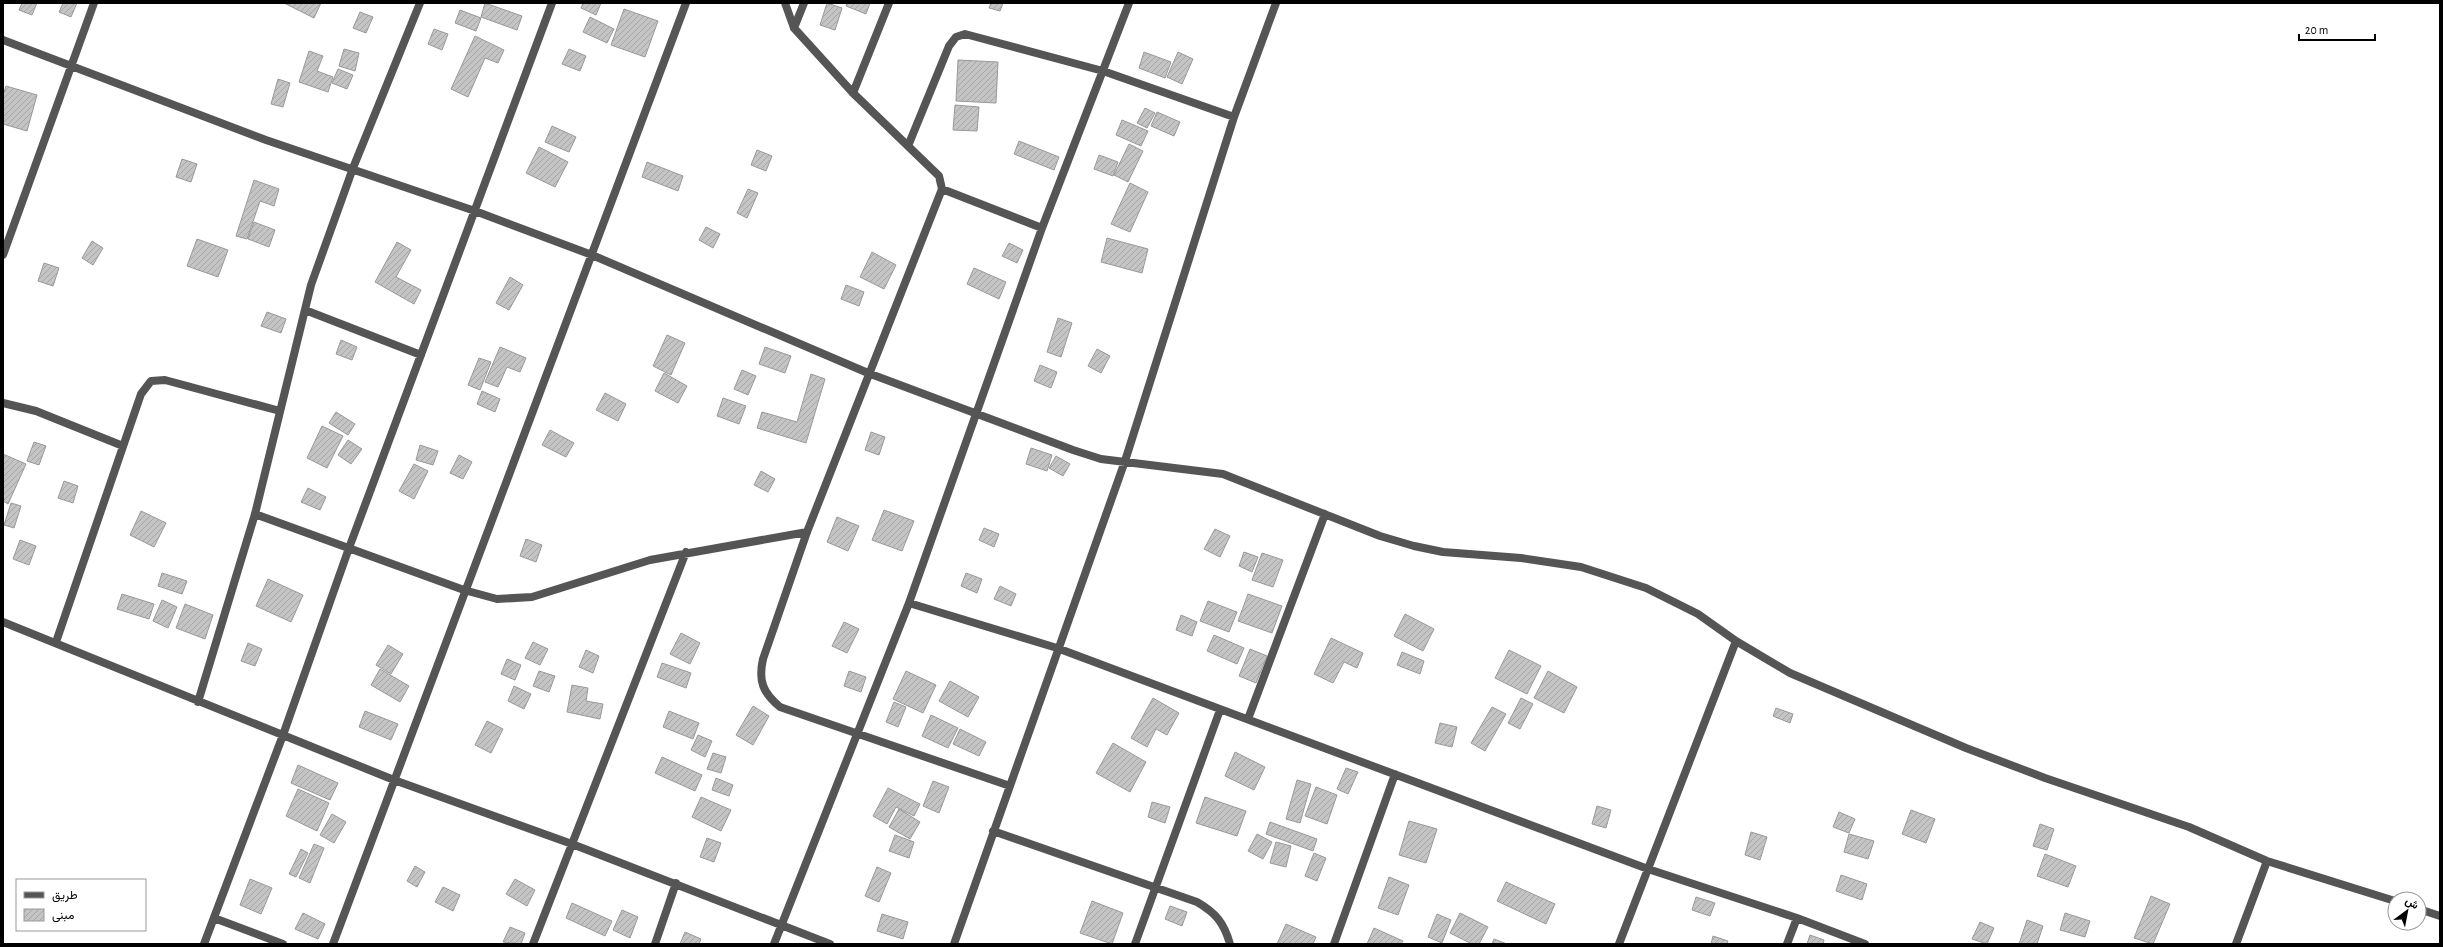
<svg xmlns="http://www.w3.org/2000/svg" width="2443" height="947" viewBox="0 0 2443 947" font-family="'Alegreya Sans',Vazirmatn,sans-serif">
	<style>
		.building { fill: url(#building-hatch); stroke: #999 }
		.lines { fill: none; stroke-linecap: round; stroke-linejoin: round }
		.street { stroke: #555; stroke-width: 8 }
	</style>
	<defs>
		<pattern id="building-hatch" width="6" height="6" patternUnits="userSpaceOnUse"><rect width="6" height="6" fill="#c4c4c4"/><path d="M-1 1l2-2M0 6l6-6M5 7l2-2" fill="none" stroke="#a7a7a7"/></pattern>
	</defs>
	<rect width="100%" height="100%" fill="#fff"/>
	<path class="building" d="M 22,3 L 37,3 L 32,15 L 19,10 Z
		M 63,3 L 77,3 L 71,17 L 59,12 Z
		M 284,3 L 321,3 L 314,18 Z
		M 485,3 L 522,16 L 517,30 L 481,17 Z
		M 583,3 L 601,3 L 596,15 L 581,8 Z
		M 827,3 L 842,8 L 835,30 L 820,25 Z
		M 847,3 L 870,3 L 866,14 L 846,6 Z
		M 991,3 L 1003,3 L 1000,11 L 989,8 Z
		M 624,9 L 658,21 L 645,57 L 611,45 Z
		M 460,10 L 481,18 L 476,31 L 455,23 Z
		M 360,12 L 373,17 L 366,33 L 353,28 Z
		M 590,17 L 614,29 L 607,43 L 583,32 Z
		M 434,29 L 448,34 L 442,50 L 428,44 Z
		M 475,36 L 504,50 L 498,63 L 485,58 L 468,97 L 451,89 Z
		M 344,49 L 359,53 L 355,71 L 339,66 Z
		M 569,49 L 586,56 L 580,71 L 562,64 Z
		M 309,51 L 323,56 L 317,71 L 333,77 L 328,92 L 299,82 Z
		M 1144,52 L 1171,62 L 1165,78 L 1139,68 Z
		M 1178,52 L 1193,59 L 1182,84 L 1167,77 Z
		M 958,60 L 998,62 L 996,103 L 956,101 Z
		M 338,69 L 353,75 L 347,89 L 332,83 Z
		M 278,79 L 290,83 L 283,107 L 271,104 Z
		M 6,86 L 37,95 L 27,131 L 3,124 L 3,95 Z
		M 955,105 L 979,107 L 977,131 L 953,130 Z
		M 1145,108 L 1155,113 L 1147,128 L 1137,123 Z
		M 1157,112 L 1180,122 L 1174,136 L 1151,126 Z
		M 1122,120 L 1148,131 L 1141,146 L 1116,135 Z
		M 552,126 L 576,137 L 569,152 L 545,142 Z
		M 1019,141 L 1059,157 L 1054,170 L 1014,154 Z
		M 1129,144 L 1143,151 L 1128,182 L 1114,175 Z
		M 539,147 L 568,162 L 555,187 L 526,173 Z
		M 757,150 L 772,156 L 766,171 L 751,165 Z
		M 1099,155 L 1118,162 L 1113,176 L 1094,169 Z
		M 182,159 L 197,164 L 191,182 L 176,177 Z
		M 647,162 L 683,176 L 678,191 L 642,177 Z
		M 254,180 L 279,189 L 274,206 L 260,201 L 247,239 L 236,236 Z
		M 1130,183 L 1148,192 L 1130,232 L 1111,224 Z
		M 748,189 L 758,193 L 747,218 L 737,213 Z
		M 254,222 L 275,230 L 269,247 L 248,239 Z
		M 706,227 L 720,234 L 713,248 L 699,240 Z
		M 1107,238 L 1148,249 L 1142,273 L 1101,262 Z
		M 197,239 L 228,250 L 218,277 L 187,266 Z
		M 92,241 L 103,248 L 93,265 L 82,258 Z
		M 397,242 L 411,250 L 396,277 L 421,290 L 414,304 L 375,282 Z
		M 1009,243 L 1023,250 L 1017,263 L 1002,256 Z
		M 872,252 L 896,265 L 884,289 L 860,277 Z
		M 44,263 L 59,268 L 53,286 L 38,281 Z
		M 974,268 L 1006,282 L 999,299 L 967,284 Z
		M 510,277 L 523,285 L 509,310 L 496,303 Z
		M 846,285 L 864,292 L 859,306 L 841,299 Z
		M 267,312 L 286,319 L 281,333 L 261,326 Z
		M 1058,318 L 1072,323 L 1061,357 L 1047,352 Z
		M 667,335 L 685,343 L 671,375 L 653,366 Z
		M 341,340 L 357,347 L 352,360 L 336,354 Z
		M 500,347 L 526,358 L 520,372 L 507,367 L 498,387 L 485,382 Z
		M 765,347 L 791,356 L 785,373 L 759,364 Z
		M 1097,349 L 1110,356 L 1101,373 L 1088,366 Z
		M 479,358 L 491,362 L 480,390 L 468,385 Z
		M 1040,365 L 1057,372 L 1051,388 L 1034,381 Z
		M 742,370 L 756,376 L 748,395 L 734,389 Z
		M 664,373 L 687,386 L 678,403 L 655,391 Z
		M 811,374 L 825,379 L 806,443 L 757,428 L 762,412 L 797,422 Z
		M 482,391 L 500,399 L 495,412 L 477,404 Z
		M 605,393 L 626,404 L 618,421 L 596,410 Z
		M 723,398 L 746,406 L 739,424 L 717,416 Z
		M 336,412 L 355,424 L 348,435 L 329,423 Z
		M 322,426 L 343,436 L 327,468 L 307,458 Z
		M 550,430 L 574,443 L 566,457 L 542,445 Z
		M 871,432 L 885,437 L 879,455 L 865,450 Z
		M 348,440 L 362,449 L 351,464 L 338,455 Z
		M 34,442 L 46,446 L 39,465 L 27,461 Z
		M 420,445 L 438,451 L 433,465 L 416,460 Z
		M 1031,448 L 1052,455 L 1047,471 L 1026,464 Z
		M 3,454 L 26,464 L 8,504 L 3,501 Z
		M 459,455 L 472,462 L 463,479 L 450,473 Z
		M 1056,456 L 1070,464 L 1063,476 L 1049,468 Z
		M 414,464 L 428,471 L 414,499 L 399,491 Z
		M 761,471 L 775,479 L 768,492 L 754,485 Z
		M 64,481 L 78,486 L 73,503 L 58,498 Z
		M 308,488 L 326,497 L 320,510 L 301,502 Z
		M 11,503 L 21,506 L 14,528 L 4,525 Z
		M 884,510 L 914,521 L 902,551 L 872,540 Z
		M 141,511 L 166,523 L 154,547 L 130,535 Z
		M 837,517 L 859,526 L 848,551 L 827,542 Z
		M 984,528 L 999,534 L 994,547 L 979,540 Z
		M 1215,529 L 1230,536 L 1220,557 L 1204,549 Z
		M 526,539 L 542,545 L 536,562 L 520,556 Z
		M 20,540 L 36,546 L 29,565 L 13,559 Z
		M 1244,552 L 1258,557 L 1252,572 L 1239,566 Z
		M 1262,553 L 1283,560 L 1273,587 L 1252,580 Z
		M 162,573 L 187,581 L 182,594 L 158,586 Z
		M 966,573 L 982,579 L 977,593 L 961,586 Z
		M 268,579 L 303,595 L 291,622 L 256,606 Z
		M 1000,586 L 1016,594 L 1011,606 L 994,599 Z
		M 122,594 L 154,604 L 149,619 L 117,609 Z
		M 1248,594 L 1282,606 L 1272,633 L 1238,621 Z
		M 162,600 L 177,607 L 168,628 L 153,621 Z
		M 1208,601 L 1237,612 L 1229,632 L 1200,621 Z
		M 185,604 L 213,615 L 205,639 L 176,628 Z
		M 1405,614 L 1434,629 L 1423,651 L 1394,636 Z
		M 1181,615 L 1197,622 L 1192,636 L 1176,630 Z
		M 844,622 L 859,629 L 847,653 L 832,646 Z
		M 681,633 L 700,643 L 690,664 L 670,654 Z
		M 1214,635 L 1244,648 L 1237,664 L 1207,651 Z
		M 1331,638 L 1363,653 L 1357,668 L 1344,662 L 1333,683 L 1314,674 Z
		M 533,642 L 548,649 L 540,665 L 525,658 Z
		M 248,643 L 262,649 L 255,666 L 241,661 Z
		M 388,645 L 403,654 L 391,674 L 376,665 Z
		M 1250,649 L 1267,656 L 1256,683 L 1239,676 Z
		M 586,650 L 599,656 L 593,673 L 579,667 Z
		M 1509,650 L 1541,666 L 1527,694 L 1495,678 Z
		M 1402,652 L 1424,661 L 1420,674 L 1397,665 Z
		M 507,659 L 521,665 L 515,680 L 501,674 Z
		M 662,663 L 691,673 L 686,688 L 657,677 Z
		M 380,669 L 409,686 L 400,702 L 371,685 Z
		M 539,671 L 555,676 L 549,692 L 533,686 Z
		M 849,671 L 866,677 L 861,692 L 844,686 Z
		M 906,671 L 936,685 L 923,713 L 893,699 Z
		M 1548,671 L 1577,687 L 1564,713 L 1534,698 Z
		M 950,681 L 979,697 L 968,717 L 939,701 Z
		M 572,685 L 588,688 L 586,701 L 603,704 L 600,719 L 567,712 Z
		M 514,686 L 531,694 L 524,709 L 508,701 Z
		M 1153,698 L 1179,713 L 1167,735 L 1156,729 L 1147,747 L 1131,738 Z
		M 1521,698 L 1533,704 L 1520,729 L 1508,723 Z
		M 894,702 L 906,707 L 898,727 L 886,722 Z
		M 753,706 L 769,716 L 753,745 L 736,735 Z
		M 1492,707 L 1506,714 L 1485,751 L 1471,743 Z
		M 1776,708 L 1793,714 L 1790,723 L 1773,716 Z
		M 365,711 L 398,724 L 391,740 L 359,727 Z
		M 669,711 L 699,723 L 693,739 L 663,727 Z
		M 931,715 L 958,728 L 948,748 L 922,736 Z
		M 487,721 L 503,729 L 491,753 L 475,745 Z
		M 1440,723 L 1457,727 L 1452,747 L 1435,743 Z
		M 960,729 L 986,742 L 979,756 L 953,744 Z
		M 698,735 L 712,741 L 705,757 L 691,750 Z
		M 1113,743 L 1146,762 L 1130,792 L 1096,773 Z
		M 1235,752 L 1265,767 L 1254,790 L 1225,776 Z
		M 713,753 L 726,757 L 721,773 L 707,769 Z
		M 662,757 L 702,775 L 695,791 L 655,773 Z
		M 298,765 L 338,783 L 330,800 L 291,783 Z
		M 1346,768 L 1358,772 L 1348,794 L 1337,789 Z
		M 716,778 L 733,785 L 729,796 L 712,790 Z
		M 1297,780 L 1311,784 L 1300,823 L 1286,819 Z
		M 933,781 L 949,787 L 939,813 L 923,806 Z
		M 1316,787 L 1337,795 L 1327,824 L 1305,816 Z
		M 888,788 L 920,804 L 914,816 L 896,807 L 887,824 L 873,816 Z
		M 298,789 L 329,803 L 317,831 L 286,816 Z
		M 701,797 L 731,810 L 721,831 L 692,817 Z
		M 1205,797 L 1246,811 L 1237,836 L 1196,823 Z
		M 1152,802 L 1170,807 L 1165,823 L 1148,817 Z
		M 1597,806 L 1611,810 L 1606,828 L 1592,824 Z
		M 899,809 L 920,822 L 910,839 L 889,827 Z
		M 1911,810 L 1935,819 L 1926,843 L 1902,834 Z
		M 1839,812 L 1855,819 L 1849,833 L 1833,827 Z
		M 332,814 L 346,822 L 334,843 L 320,835 Z
		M 1409,821 L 1437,829 L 1426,863 L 1399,855 Z
		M 1270,822 L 1317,839 L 1313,851 L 1266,834 Z
		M 2040,824 L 2054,829 L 2047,850 L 2033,846 Z
		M 1751,832 L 1767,837 L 1760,860 L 1745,855 Z
		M 1257,834 L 1272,842 L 1263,859 L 1248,851 Z
		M 1849,834 L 1874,841 L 1868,859 L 1844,852 Z
		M 895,835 L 914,842 L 909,858 L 889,851 Z
		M 707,838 L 721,843 L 714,862 L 700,857 Z
		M 1276,842 L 1291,846 L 1286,867 L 1270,863 Z
		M 314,844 L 324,848 L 310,883 L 299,878 Z
		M 301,849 L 308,853 L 296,877 L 289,874 Z
		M 1314,853 L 1326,858 L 1317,881 L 1305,876 Z
		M 2045,854 L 2076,866 L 2068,887 L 2037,876 Z
		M 415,866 L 425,872 L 417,887 L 407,881 Z
		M 877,867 L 891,873 L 879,902 L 865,896 Z
		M 1841,875 L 1867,884 L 1862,900 L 1836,891 Z
		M 1389,877 L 1409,885 L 1398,915 L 1378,908 Z
		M 250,879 L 272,888 L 261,914 L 240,905 Z
		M 515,879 L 535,890 L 527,906 L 506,894 Z
		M 1506,882 L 1555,904 L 1546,924 L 1497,901 Z
		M 443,887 L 460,895 L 453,911 L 435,902 Z
		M 2151,896 L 2170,904 L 2153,944 L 2134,938 Z
		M 1696,897 L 1715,903 L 1710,916 L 1692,910 Z
		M 1092,901 L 1123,913 L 1112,944 L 1080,933 Z
		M 572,903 L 612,921 L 605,936 L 566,918 Z
		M 1170,906 L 1187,912 L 1182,926 L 1165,919 Z
		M 622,910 L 638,917 L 630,938 L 613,930 Z
		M 303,913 L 325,924 L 318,939 L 295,929 Z
		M 1460,913 L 1488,927 L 1479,944 L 1472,944 L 1450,933 Z
		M 2065,913 L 2090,921 L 2085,937 L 2060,930 Z
		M 882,914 L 908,922 L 903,939 L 877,931 Z
		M 1437,914 L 1451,920 L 1442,943 L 1428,937 Z
		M 2027,920 L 2043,926 L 2037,944 L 2019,944 Z
		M 1980,922 L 1994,928 L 1987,944 L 1972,939 Z
		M 1286,924 L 1316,937 L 1313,944 L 1277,944 Z
		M 510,927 L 525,933 L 521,944 L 503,942 Z
		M 1374,928 L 1403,941 L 1401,944 L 1367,944 Z
		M 685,932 L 701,939 L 699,944 L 680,944 Z
		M 1810,935 L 1824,940 L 1823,944 L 1807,944 Z
		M 1713,936 L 1728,941 L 1727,944 L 1711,944 Z
		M 1494,939 L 1507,944 L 1492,944 Z"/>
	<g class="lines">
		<path class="street" d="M 785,3 L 794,28 L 853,93 L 939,176 L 942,189 L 807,532 L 763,659 C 758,681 763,693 780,707 L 1010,786
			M 794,28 L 804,3
			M 3,40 L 266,140 L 475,211 L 592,255 L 868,373 L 1073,450 L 1101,459 L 1223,474 L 1380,536 L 1414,546 L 1443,552 L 1521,558 L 1581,567 L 1646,588 L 1698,614 L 1736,641 L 1790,673 L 1966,748 L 2045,778 L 2189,827 L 2267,861 L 2395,901
			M 853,93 L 889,3
			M 908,146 L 949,46 L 956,37 L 965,34 L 1103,71 L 1234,117
			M 942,189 L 1042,228
			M 3,255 L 94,3
			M 305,310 L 421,355
			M 3,403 L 36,411 L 123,446
			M 255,514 L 464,590 L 497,599 L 532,597 L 650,560 L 807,532
			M 909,603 L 1057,648 L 1648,869 L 1797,918 L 1865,944
			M 3,622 L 394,780 L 572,844 L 830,944
			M 56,642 L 141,394 L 151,381 L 165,380 L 280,411
			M 198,702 L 255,514 L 311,285 L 353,168 L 420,3
			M 1248,719 L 1325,514
			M 993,831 L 1197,902 C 1216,913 1224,923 1230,944
			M 2419,909 L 2440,916
			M 214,918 L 283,944
			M 204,944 L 283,735 L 349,548 L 552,3
			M 333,944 L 686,3
			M 533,944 L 686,552
			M 655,944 L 676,883
			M 774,944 L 909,603 L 1042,228 L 1129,3
			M 954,944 L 1125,461 L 1234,117 L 1276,3
			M 1135,944 L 1220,710
			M 1334,944 L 1395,774
			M 1619,944 L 1736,641
			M 1787,944 L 1797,918
			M 2236,944 L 2267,861"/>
	</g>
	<rect width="2443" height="947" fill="none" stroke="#000000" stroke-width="8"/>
	<rect x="16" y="879" width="130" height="52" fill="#ffffff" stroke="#999999"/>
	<rect x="24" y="892" width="20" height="6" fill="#555555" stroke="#999999"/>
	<text x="52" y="899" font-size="12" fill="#000000">طريق</text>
	<rect x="24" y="909" width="20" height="12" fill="url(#building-hatch)" stroke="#999999"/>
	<text x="52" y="919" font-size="12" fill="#000000">مبنى</text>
	<g transform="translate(2407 911) rotate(32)"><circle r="19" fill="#ffffff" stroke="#999999"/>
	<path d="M0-3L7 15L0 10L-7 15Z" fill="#000000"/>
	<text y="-6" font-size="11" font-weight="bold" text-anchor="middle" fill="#000000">ش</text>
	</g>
	<path d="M2299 34v6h76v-6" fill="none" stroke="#000000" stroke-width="2"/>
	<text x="2305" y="34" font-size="12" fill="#000000" stroke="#ffffff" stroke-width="3" paint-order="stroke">20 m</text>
</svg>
